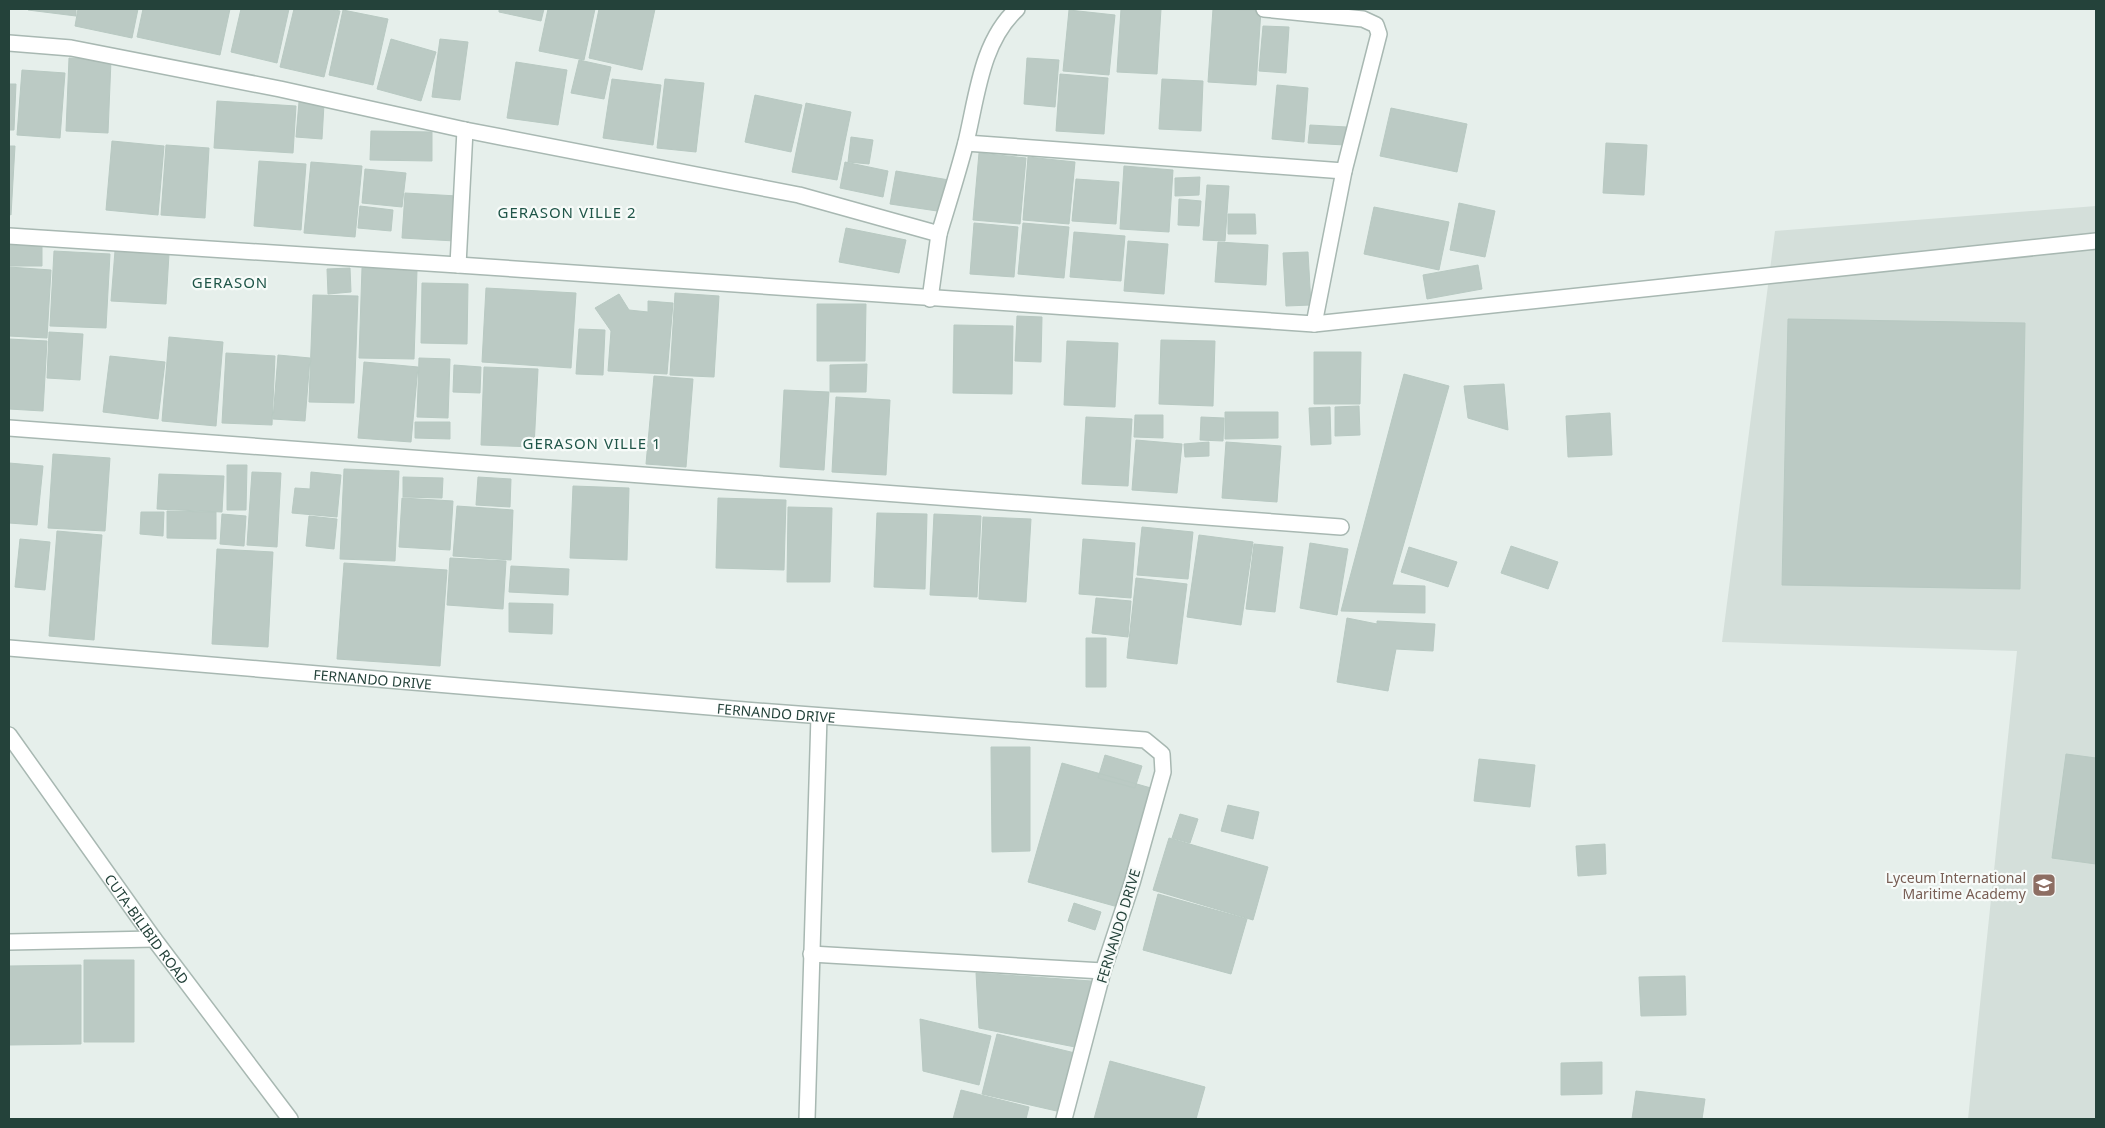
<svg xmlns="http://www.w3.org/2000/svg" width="2105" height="1128" viewBox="0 0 2105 1128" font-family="'Noto Sans',sans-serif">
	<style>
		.built { fill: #d4dfda }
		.building { fill: #bbcac4; stroke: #b8c9c2 }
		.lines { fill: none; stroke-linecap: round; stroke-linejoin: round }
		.minor-casing { stroke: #a8b8b2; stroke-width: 18 }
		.minor { stroke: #fff; stroke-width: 15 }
		.labels { text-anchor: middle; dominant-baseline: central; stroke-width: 4.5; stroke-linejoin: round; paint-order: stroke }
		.street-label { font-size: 14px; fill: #24423a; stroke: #f7fbf9 }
		.education-label { font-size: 14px; fill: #785e54; stroke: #f7fbf9; text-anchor: end }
		.neighbourhood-label { font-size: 15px; letter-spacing: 1px; fill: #1f5548; stroke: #f7fbf9 }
	</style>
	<rect width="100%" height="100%" fill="#e6efeb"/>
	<path class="built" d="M 2096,206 L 2096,1119 L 1968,1119 L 2017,651 L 1722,642 L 1775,231 Z"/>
	<path class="building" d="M 28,9 L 76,9 L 76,16 L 28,10 Z
		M 78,9 L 138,9 L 132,38 L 75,26 Z
		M 143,9 L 230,9 L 220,55 L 137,37 Z
		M 241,9 L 289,9 L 277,63 L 231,52 Z
		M 294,9 L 330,9 L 340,11 L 324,77 L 280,67 Z
		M 499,9 L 544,9 L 541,21 L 499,12 Z
		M 548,9 L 595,9 L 584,60 L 539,51 Z
		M 599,9 L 655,9 L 642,70 L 589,58 Z
		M 1121,9 L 1161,9 L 1157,74 L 1117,72 Z
		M 1213,9 L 1261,10 L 1256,85 L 1208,82 Z
		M 343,10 L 388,19 L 373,85 L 329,75 Z
		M 1069,10 L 1115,15 L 1109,75 L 1063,71 Z
		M 1263,26 L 1289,27 L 1286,73 L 1259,71 Z
		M 391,39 L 436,52 L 421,101 L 377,89 Z
		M 440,39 L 468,42 L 460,100 L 432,97 Z
		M 69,58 L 111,60 L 108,133 L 66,131 Z
		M 1027,58 L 1059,60 L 1055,107 L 1024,104 Z
		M 579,60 L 611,67 L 604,99 L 571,93 Z
		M 516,62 L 567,70 L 558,125 L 507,118 Z
		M 22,70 L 65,73 L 60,138 L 17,135 Z
		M 1060,74 L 1108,78 L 1104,134 L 1056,131 Z
		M 612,79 L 661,85 L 653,145 L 603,138 Z
		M 665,79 L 704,83 L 696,152 L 657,148 Z
		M 1162,79 L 1203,81 L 1201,131 L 1159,129 Z
		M 9,84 L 16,84 L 14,130 L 9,130 Z
		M 1277,85 L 1308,88 L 1304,142 L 1272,139 Z
		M 755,95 L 802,105 L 791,152 L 745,142 Z
		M 217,101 L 296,106 L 293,153 L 214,148 Z
		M 299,102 L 324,104 L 322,139 L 296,137 Z
		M 806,103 L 851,112 L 837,180 L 792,172 Z
		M 1391,108 L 1467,124 L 1457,172 L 1380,156 Z
		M 1310,125 L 1347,127 L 1345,145 L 1308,143 Z
		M 371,131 L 432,132 L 432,161 L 370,160 Z
		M 851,137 L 873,140 L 869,164 L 848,162 Z
		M 112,141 L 164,146 L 158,215 L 106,210 Z
		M 1606,143 L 1647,145 L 1644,195 L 1603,193 Z
		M 166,145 L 209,148 L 205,218 L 161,215 Z
		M 9,146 L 15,146 L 11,215 L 9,214 Z
		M 979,153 L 1026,158 L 1020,224 L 973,220 Z
		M 1028,157 L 1075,162 L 1069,224 L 1023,220 Z
		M 259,161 L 306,164 L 301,230 L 254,226 Z
		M 311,162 L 362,166 L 355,237 L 304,233 Z
		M 845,162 L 888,171 L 883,197 L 840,188 Z
		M 1124,166 L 1173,170 L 1169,232 L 1120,229 Z
		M 365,169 L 406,173 L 402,207 L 362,203 Z
		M 896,171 L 949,180 L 944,212 L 890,204 Z
		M 1200,177 L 1199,195 L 1175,196 L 1175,178 Z
		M 1076,179 L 1119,182 L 1116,224 L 1072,221 Z
		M 1207,185 L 1229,186 L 1225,241 L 1203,240 Z
		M 405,193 L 457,196 L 455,241 L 402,238 Z
		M 1179,199 L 1201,201 L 1199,226 L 1178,225 Z
		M 1459,203 L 1495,211 L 1485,257 L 1450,250 Z
		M 360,206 L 393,210 L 391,231 L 358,228 Z
		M 1374,207 L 1449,222 L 1439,270 L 1364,254 Z
		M 1228,214 L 1255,214 L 1256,234 L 1228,234 Z
		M 974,223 L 1018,227 L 1014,277 L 970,274 Z
		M 1023,223 L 1069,227 L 1064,278 L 1018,274 Z
		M 846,228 L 906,240 L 899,273 L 839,262 Z
		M 1074,232 L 1125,236 L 1121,281 L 1070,277 Z
		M 1128,241 L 1168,244 L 1164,294 L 1124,291 Z
		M 9,242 L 42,243 L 42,266 L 9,266 Z
		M 1218,242 L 1268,245 L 1266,285 L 1215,282 Z
		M 54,251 L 110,254 L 106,328 L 50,326 Z
		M 115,251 L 169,254 L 166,304 L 111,301 Z
		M 1308,252 L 1311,305 L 1286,306 L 1283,253 Z
		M 1478,265 L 1482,289 L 1427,299 L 1423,275 Z
		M 9,267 L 51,270 L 47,338 L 9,336 Z
		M 350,268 L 351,292 L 328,294 L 327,269 Z
		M 362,268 L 417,270 L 414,359 L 359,358 Z
		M 422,283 L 468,284 L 467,344 L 421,343 Z
		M 486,288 L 576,293 L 571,368 L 482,362 Z
		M 675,293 L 719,296 L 714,377 L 670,375 Z
		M 619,294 L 629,310 L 648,312 L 648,301 L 673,303 L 667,374 L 608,371 L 611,331 L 595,308 Z
		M 313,295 L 358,296 L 354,403 L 309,402 Z
		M 817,304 L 866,304 L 865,361 L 817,361 Z
		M 1017,316 L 1042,317 L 1041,362 L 1015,361 Z
		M 1788,319 L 2025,323 L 2020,589 L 1782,585 Z
		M 954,325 L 1013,326 L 1012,394 L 953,393 Z
		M 579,329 L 605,330 L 603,375 L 576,374 Z
		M 49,332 L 83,334 L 80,380 L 47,378 Z
		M 169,337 L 223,342 L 216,426 L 162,421 Z
		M 9,339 L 47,341 L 43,411 L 9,409 Z
		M 1161,340 L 1215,341 L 1213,406 L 1159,404 Z
		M 1067,341 L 1118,343 L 1115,407 L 1064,405 Z
		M 1314,352 L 1361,352 L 1360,404 L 1314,404 Z
		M 226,353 L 275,356 L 272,425 L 222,423 Z
		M 278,355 L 310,358 L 305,421 L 273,419 Z
		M 110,356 L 165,362 L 158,419 L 103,412 Z
		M 419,358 L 450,359 L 448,418 L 417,417 Z
		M 364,362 L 418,367 L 411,442 L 358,438 Z
		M 867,364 L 866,392 L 830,392 L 830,365 Z
		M 454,365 L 481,367 L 480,393 L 453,392 Z
		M 484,367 L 538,369 L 534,447 L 481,445 Z
		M 1404,374 L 1449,386 L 1392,585 L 1425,586 L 1425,613 L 1341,611 Z
		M 654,376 L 693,379 L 686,467 L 646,464 Z
		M 1504,384 L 1508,430 L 1468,418 L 1464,386 Z
		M 784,390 L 829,392 L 824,470 L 780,467 Z
		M 836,397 L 890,400 L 886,475 L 832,472 Z
		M 1359,406 L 1360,435 L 1335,436 L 1335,407 Z
		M 1330,407 L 1331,444 L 1311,445 L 1309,408 Z
		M 1225,412 L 1278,412 L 1278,438 L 1225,439 Z
		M 1610,413 L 1612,455 L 1568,457 L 1566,416 Z
		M 1135,415 L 1163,415 L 1163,438 L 1134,437 Z
		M 1086,417 L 1132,419 L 1128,486 L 1082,484 Z
		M 1201,417 L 1224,418 L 1223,441 L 1200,440 Z
		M 415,422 L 450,422 L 450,439 L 415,438 Z
		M 1136,440 L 1182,444 L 1177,493 L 1132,490 Z
		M 1209,442 L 1209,456 L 1185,457 L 1184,444 Z
		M 1226,442 L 1281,446 L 1277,502 L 1222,498 Z
		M 53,454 L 110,458 L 105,531 L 48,528 Z
		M 9,463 L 43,466 L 37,525 L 9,523 Z
		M 227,465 L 247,465 L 246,510 L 227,510 Z
		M 344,469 L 399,471 L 395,561 L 340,559 Z
		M 252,472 L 281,473 L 277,547 L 247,545 Z
		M 311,472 L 341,475 L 337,517 L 292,513 L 295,488 L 310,489 Z
		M 159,474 L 224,476 L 222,512 L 157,509 Z
		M 403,477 L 443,478 L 442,498 L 403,497 Z
		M 478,477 L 511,479 L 510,507 L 476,505 Z
		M 573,486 L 629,488 L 627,560 L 570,558 Z
		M 402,498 L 453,501 L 450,550 L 399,547 Z
		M 718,498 L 786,500 L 784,570 L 716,568 Z
		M 457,506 L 513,510 L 511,560 L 453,556 Z
		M 788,507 L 832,508 L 830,582 L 787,582 Z
		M 167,511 L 216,512 L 216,539 L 167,538 Z
		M 141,512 L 164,512 L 163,536 L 140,534 Z
		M 877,513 L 927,514 L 925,589 L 874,587 Z
		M 222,514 L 246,516 L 244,546 L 220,544 Z
		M 934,514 L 981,516 L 977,597 L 930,595 Z
		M 309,516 L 337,519 L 334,549 L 306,546 Z
		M 983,517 L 1031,519 L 1026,602 L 979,599 Z
		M 1142,527 L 1193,532 L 1188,579 L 1137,575 Z
		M 57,531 L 102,535 L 94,640 L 49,636 Z
		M 1199,535 L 1253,542 L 1241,625 L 1187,617 Z
		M 20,539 L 50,542 L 45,590 L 15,587 Z
		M 1083,539 L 1135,543 L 1131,598 L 1079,594 Z
		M 1310,543 L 1348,549 L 1337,615 L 1300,608 Z
		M 1254,544 L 1283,547 L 1275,612 L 1246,609 Z
		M 1511,546 L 1558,562 L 1548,589 L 1501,573 Z
		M 1409,547 L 1457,562 L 1448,587 L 1401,572 Z
		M 217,549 L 273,552 L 268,647 L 212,644 Z
		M 450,558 L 506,561 L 503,609 L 447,605 Z
		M 344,563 L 447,570 L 440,666 L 337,659 Z
		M 511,566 L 569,569 L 568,595 L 509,592 Z
		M 1136,578 L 1187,584 L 1177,664 L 1127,658 Z
		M 1096,598 L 1131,601 L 1128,637 L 1092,633 Z
		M 509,603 L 553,604 L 552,634 L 509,632 Z
		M 1347,618 L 1377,624 L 1377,621 L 1435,624 L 1433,651 L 1396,649 L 1388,691 L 1337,682 Z
		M 1086,638 L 1106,638 L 1106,687 L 1086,687 Z
		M 991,747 L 1030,747 L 1030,851 L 992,852 Z
		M 2066,754 L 2096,758 L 2096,864 L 2052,858 Z
		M 1105,755 L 1142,766 L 1135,788 L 1098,778 Z
		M 1479,759 L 1535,765 L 1530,807 L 1474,801 Z
		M 1062,763 L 1151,788 L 1118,907 L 1028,882 Z
		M 1228,805 L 1259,812 L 1253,839 L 1221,831 Z
		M 1180,814 L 1198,819 L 1190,843 L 1172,838 Z
		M 1169,838 L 1268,867 L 1253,920 L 1153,890 Z
		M 1605,844 L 1606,874 L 1578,876 L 1576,846 Z
		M 1158,894 L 1247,919 L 1231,974 L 1143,950 Z
		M 1074,903 L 1101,912 L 1095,930 L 1068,921 Z
		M 84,960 L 134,960 L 134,1042 L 84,1042 Z
		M 81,965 L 81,1044 L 9,1045 L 9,966 Z
		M 976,973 L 1091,981 L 1075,1047 L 979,1028 Z
		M 1685,976 L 1686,1015 L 1641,1016 L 1639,977 Z
		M 920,1019 L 991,1036 L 979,1085 L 923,1071 Z
		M 997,1034 L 1075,1053 L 1061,1112 L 982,1094 Z
		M 1110,1061 L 1205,1087 L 1196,1119 L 1094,1119 Z
		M 1602,1062 L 1602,1094 L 1561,1095 L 1561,1063 Z
		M 961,1090 L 1029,1107 L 1026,1119 L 953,1119 Z
		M 1636,1091 L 1705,1099 L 1702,1119 L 1632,1119 Z"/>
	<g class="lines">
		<g class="minor-casing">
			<g id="minor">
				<path d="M 1264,9 L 1363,19 L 1376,25 L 1379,34 L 1344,171 L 1314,324"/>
				<path d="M 9,43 L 71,48 L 280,89 L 465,130 L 799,195 L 939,234 C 948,204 958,173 966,142 C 977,97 981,42 1017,9"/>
				<path d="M 966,143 L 1344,171"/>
				<path d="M 9,236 L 458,265 L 1314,324 L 2096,241"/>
				<path d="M 458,265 L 465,130"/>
				<path d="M 930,299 L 939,234"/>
				<path d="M 9,428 L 1341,527"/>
				<path id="s1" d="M 9,648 L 757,711 L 1145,740 L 1162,754 L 1163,772 L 1132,883 L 1103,971 L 1064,1119"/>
				<path id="s2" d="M 9,735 L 154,939 L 290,1119"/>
				<path d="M 9,942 L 154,939"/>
				<path d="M 811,954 L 1103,971"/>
				<path d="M 807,1119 L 819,716"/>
			</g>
		</g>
		<use href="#minor" class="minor"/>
	</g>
	<defs>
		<g id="university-square" transform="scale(1.25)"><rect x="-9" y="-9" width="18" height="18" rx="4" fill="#8d6e63" stroke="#f7fbf9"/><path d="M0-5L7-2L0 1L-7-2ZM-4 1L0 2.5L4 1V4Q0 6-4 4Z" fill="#fff"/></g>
	</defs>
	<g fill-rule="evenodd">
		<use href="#university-square" x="2044" y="885"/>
	</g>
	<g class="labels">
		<g class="street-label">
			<text stroke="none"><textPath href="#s1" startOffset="365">FERNANDO DRIVE</textPath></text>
			<text stroke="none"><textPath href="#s1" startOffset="770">FERNANDO DRIVE</textPath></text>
			<text transform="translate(1118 926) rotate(-73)">FERNANDO DRIVE</text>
			<text stroke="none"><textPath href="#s2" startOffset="238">CUTA-BILIBID ROAD</textPath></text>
		</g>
		<g class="education-label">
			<text x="2026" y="877">Lyceum International<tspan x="2026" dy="16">Maritime Academy</tspan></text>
		</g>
		<g class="neighbourhood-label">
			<text x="567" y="212">GERASON VILLE 2</text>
			<text x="230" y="282">GERASON</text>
			<text x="592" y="443">GERASON VILLE 1</text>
		</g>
	</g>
	<rect width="2105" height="1128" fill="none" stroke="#24423a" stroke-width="20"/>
</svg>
